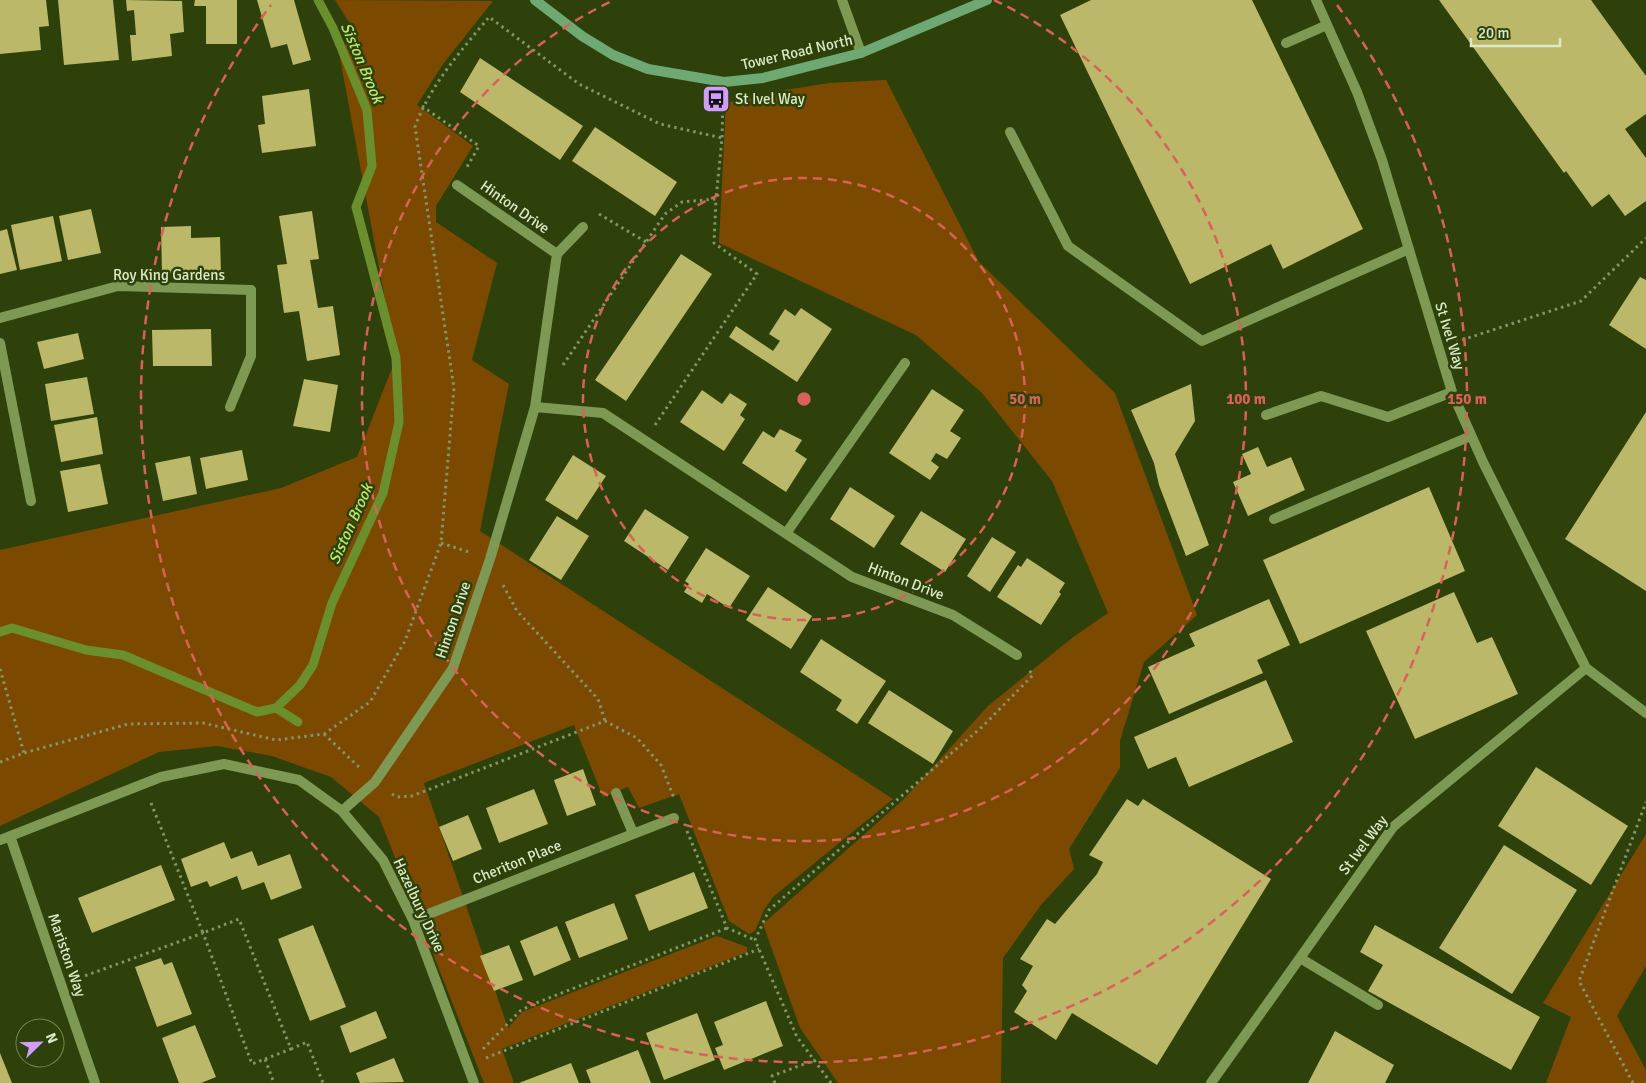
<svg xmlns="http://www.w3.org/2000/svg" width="1646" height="1083" viewBox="0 0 1646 1083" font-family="Signika,sans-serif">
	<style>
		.green { fill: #7b4a00 }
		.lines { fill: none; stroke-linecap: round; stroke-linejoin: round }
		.stream { stroke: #6b8f2d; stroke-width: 9 }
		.building { fill: #bbb869 }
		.path { stroke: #839466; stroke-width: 3; stroke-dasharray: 2.5 4; stroke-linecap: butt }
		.lane { stroke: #7d9953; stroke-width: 10 }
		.street { stroke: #7d9953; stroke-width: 10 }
		.secondary { stroke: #6ea873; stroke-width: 10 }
		.ring { fill: none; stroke: #d86258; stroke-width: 2.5; stroke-dasharray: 9 6 }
		.labels { text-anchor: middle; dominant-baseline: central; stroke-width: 5; stroke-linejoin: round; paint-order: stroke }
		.street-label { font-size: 15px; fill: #dbebc7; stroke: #2e410a }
		.poi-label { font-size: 15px; fill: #dbebc7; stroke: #2e410a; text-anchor: start }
		.water-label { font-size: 16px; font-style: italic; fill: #b9e96d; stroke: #2e410a }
		.centre { fill: #d86258; stroke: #2e410a; stroke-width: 2.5 }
		.ring-label { font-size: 15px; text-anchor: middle; font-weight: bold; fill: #d86258; stroke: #2e410a; stroke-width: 5; stroke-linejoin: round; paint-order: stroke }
	</style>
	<rect width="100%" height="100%" fill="#2e410a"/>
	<path class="green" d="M 335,0 L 493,1 L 443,64 L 417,105 L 473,146 L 436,206 L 436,222 L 497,263 L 472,360 L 509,384 L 480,531 L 893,799 L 773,897 L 764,910 L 755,931 L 749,934 L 729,921 L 679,794 L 639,808 L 628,787 L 603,797 L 574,725 L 424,783 L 508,1028 L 522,1012 L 717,936 L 747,947 L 747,952 L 502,1049 L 514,1083 L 484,1083 L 379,817 L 331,777 L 272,756 L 217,746 L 159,752 L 0,826 L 0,550 L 281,488 L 357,457 L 396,358 L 339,53 L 355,32 Z
		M 886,80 L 979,262 L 1115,393 L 1197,615 L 1144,662 L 1120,741 L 1120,768 L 1069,849 L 1074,869 L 1041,905 L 1003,958 L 1001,1083 L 838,1083 L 800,1028 L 763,924 L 903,800 L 988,706 L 1072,638 L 1108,613 L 1052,481 L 982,393 L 916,335 L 719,243 L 726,103 L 779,91 L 829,83 Z
		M 1646,834 L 1646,966 L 1617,1016 L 1646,1070 L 1646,1083 L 1546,1083 L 1571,1017 L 1543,1003 Z"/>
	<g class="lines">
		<path class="stream" d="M 0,632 L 12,628 L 86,650 L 123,655 L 257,712 L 276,708 L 300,685 L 313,665 L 332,603 L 383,493 L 399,422 L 396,358 L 356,207 L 372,166 L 367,110 L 333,28 L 318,0
			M 276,708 L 298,722"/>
	</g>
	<path class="building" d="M 0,0 L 46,0 L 49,26 L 39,27 L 41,50 L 0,54 Z
		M 58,0 L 113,0 L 119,60 L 64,65 Z
		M 126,0 L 182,1 L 184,32 L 170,34 L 172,56 L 132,61 L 130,35 L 136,35 L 134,10 L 127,11 Z
		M 195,0 L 237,0 L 237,44 L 206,44 L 206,6 L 194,6 Z
		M 257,0 L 294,0 L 311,60 L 293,65 L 287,44 L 271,48 Z
		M 1091,0 L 1252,0 L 1363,229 L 1283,269 L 1271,244 L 1190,284 L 1060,15 Z
		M 1439,0 L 1591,0 L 1646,76 L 1646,114 L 1625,129 L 1646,158 L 1646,201 L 1625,216 L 1609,194 L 1592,207 L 1566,171 L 1564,173 Z
		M 480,58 L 583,126 L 560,160 L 460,92 Z
		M 309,89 L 316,146 L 262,153 L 258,125 L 265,124 L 262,96 Z
		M 595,127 L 677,182 L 655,216 L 572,161 Z
		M 91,209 L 101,253 L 68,260 L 59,216 Z
		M 312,211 L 319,259 L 310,260 L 318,308 L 333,306 L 340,355 L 307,361 L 299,311 L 284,313 L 277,265 L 287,264 L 279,216 Z
		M 53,216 L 62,261 L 20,270 L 11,225 Z
		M 191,226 L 191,238 L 220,237 L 221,273 L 162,274 L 161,227 Z
		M 7,229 L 17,270 L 0,274 L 0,231 Z
		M 681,254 L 712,274 L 626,401 L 595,380 Z
		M 1640,277 L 1646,280 L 1646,349 L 1609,325 Z
		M 801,308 L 832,329 L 797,382 L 729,337 L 736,326 L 773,351 L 780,341 L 769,334 L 785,309 L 795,316 Z
		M 211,329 L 212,366 L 153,366 L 152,330 Z
		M 78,333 L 84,359 L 44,369 L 37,342 Z
		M 87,377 L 94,414 L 51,421 L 45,384 Z
		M 304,379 L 338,385 L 330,432 L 293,426 Z
		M 1191,384 L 1195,421 L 1175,454 L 1209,545 L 1186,556 L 1159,485 L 1154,463 L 1131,410 Z
		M 932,389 L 964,410 L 950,431 L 961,438 L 947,459 L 936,453 L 931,461 L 939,467 L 930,480 L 889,453 Z
		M 702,390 L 722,404 L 730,393 L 747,404 L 740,415 L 745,419 L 724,451 L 680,422 Z
		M 1646,412 L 1646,591 L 1565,539 Z
		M 97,417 L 103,454 L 61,462 L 54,425 Z
		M 780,429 L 802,440 L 795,451 L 807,459 L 786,492 L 742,463 L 763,431 L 774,438 Z
		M 1258,447 L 1267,467 L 1291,457 L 1305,490 L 1248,516 L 1233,482 L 1251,474 L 1242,454 Z
		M 242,450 L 248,480 L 206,489 L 200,458 Z
		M 573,455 L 606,476 L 577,520 L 545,500 Z
		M 190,456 L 197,494 L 163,501 L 155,463 Z
		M 100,464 L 108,504 L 68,512 L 60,471 Z
		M 850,487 L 895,516 L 874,548 L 830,519 Z
		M 1429,487 L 1465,571 L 1300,644 L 1263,560 Z
		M 645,509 L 689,537 L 668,570 L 624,541 Z
		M 921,511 L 966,539 L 945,572 L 900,544 Z
		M 557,516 L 589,536 L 561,580 L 529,560 Z
		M 992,537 L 1016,552 L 990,592 L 967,576 Z
		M 706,548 L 750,576 L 729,608 L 707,594 L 702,603 L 684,592 L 689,584 L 685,581 Z
		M 1027,558 L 1065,583 L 1059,592 L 1061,594 L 1041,625 L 997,597 L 1018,565 L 1021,567 Z
		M 768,587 L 812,616 L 791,649 L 746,620 Z
		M 1454,592 L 1477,643 L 1492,637 L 1518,694 L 1415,739 L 1366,631 Z
		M 1269,599 L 1290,645 L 1257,660 L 1263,673 L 1169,714 L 1148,667 L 1195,646 L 1189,634 Z
		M 821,639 L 886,681 L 857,724 L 836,710 L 842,700 L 800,672 Z
		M 1266,680 L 1293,742 L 1189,787 L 1176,757 L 1148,769 L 1134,737 Z
		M 889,690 L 953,731 L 933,764 L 868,723 Z
		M 1536,767 L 1628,826 L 1591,885 L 1498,826 Z
		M 583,769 L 596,805 L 567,816 L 554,780 Z
		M 534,789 L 548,824 L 499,843 L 486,808 Z
		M 1127,799 L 1138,806 L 1143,799 L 1271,879 L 1157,1065 L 1072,1013 L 1056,1040 L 1014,1012 L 1027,991 L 1022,985 L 1033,966 L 1020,959 L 1047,919 L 1055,924 L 1097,874 L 1103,862 L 1089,855 Z
		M 468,815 L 482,849 L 453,861 L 439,827 Z
		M 224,842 L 231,859 L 252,851 L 258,866 L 290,854 L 302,888 L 271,900 L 264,882 L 242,890 L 237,876 L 210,887 L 207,881 L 191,887 L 181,859 Z
		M 1504,845 L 1577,890 L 1512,994 L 1439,948 Z
		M 161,865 L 175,900 L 92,933 L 78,898 Z
		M 694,872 L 708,908 L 649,931 L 635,895 Z
		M 614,903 L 628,939 L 579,958 L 565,922 Z
		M 313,925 L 346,1007 L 310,1021 L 278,939 Z
		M 1375,925 L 1540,1017 L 1511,1070 L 1368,991 L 1383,965 L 1360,952 Z
		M 557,926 L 571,960 L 534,976 L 520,941 Z
		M 509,945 L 523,980 L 494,991 L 480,956 Z
		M 161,958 L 164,965 L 172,962 L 192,1014 L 157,1027 L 135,967 Z
		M 766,1001 L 783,1046 L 724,1070 L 715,1048 L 723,1045 L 714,1022 Z
		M 376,1011 L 387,1038 L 350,1053 L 340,1026 Z
		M 697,1013 L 715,1060 L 664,1080 L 646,1033 Z
		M 195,1025 L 216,1077 L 201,1083 L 179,1083 L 162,1038 Z
		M 1335,1031 L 1394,1065 L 1385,1083 L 1308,1083 Z
		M 638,1050 L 651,1083 L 591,1083 L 586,1070 Z
		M 0,1053 L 12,1083 L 0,1083 Z
		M 394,1058 L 404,1082 L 360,1083 L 356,1073 Z
		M 571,1063 L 579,1083 L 519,1083 Z"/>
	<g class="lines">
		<path class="path" d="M 422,106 L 479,146 L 467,167
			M 599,214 L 646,242
			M 1456,342 L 1581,301 L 1646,238
			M 563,365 L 665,214 L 682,202 L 716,199 L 722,138 L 723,100
			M 655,425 L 757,274 L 714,243 L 716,199
			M 441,543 L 472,553
			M 503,585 L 517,611 L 598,699 L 605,721
			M 0,669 L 24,753
			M 324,734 L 360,768
			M 0,762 L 24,753 L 128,724 L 203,723 L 276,740 L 324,734 L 370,702 L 405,641 L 441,543 L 454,388 L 415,127 C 430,85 461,51 489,17 L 579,84 L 660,124 L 722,138
			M 392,794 L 397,797 L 412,796 L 605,721 L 637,738 L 661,765 L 674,798
			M 151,803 L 203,933 L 239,919 L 291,1049 L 307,1042 L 323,1083
			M 687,831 L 727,928 L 755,940
			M 79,978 L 203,933 L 252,1064 L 265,1059 L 274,1083
			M 483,1049 L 520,1011 L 531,1005 L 727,928
			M 486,1058 L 759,949
			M 265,1059 L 291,1049
			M 775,1083 L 772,1076 L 815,1060
			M 831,1083 L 797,1037 L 755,940 L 769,910 L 983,726 L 1033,675 L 1029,670
			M 1633,1083 L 1579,981 L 1646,802"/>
		<path class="lane" d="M 842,0 L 861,53
			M 1316,0 L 1357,92 L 1382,160 L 1452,392 L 1483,462 L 1586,668 L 1646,713
			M 1286,43 L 1327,25
			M 1010,132 L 1068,246 L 1202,341 L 1409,249
			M 0,343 L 31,501
			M 230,407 L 251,356 L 251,290
			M 1266,415 L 1321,396 L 1388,417 L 1452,392
			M 1274,519 L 1471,436
			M 1300,958 L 1378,1005
			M 1211,1083 L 1393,827 L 1586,668"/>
		<path class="street" d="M 457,185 L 557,254
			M 0,318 L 118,286 L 251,290
			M 535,407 L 603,413 L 852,577 L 953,615 L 1017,655
			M 787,532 L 905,363
			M 616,793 L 633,833
			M 342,811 L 375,782 L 453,668 L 490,559 L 535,407 L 557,254 L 583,227
			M 10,836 L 95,1083
			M 0,840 L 161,777 L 224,764 L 299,780 L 342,811 L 383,860 L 413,920 L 474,1083
			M 413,920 L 674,818"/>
		<path class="secondary" d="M 535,0 L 582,36 L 613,55 L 648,69 L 724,82 L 763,78 L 861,53 L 987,0"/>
	</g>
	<g class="ring">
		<circle cx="804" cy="399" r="221"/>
		<path d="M994 0A442 442 0 1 1 614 0"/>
		<path d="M1337 5A663 663 0 1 1 271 5"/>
	</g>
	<defs>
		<g id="bus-square" transform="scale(1.4375)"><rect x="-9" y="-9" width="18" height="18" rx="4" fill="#d09dff" stroke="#2e410a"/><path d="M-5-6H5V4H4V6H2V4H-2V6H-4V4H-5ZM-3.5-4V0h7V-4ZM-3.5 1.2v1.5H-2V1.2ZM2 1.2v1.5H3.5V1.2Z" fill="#111"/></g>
	</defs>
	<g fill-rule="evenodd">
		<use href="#bus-square" x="716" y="99"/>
	</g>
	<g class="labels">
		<g class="street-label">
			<text transform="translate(797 52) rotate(-13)">Tower Road North</text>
			<text transform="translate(515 207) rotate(35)">Hinton Drive</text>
			<text x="169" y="275">Roy King Gardens</text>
			<text transform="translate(1450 336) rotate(73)">St Ivel Way</text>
			<text transform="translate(906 581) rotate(21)">Hinton Drive</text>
			<text transform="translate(453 620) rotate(-71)">Hinton Drive</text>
			<text transform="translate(1363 845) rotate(-53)">St Ivel Way</text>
			<text transform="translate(517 862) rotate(-22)">Cheriton Place</text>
			<text transform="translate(419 905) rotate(65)">Hazelbury Drive</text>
			<text transform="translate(67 955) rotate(71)">Mariston Way</text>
		</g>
		<g class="poi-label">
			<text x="735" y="99">St Ivel Way</text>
		</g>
		<g class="water-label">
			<text transform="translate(362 63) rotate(67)">Siston Brook</text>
			<text transform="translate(351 524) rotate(-66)">Siston Brook</text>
		</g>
	</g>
	<circle cx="804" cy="399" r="8" class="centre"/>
	<g class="ring-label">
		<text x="1025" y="404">50 m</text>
		<text x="1246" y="404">100 m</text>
		<text x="1467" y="404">150 m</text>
	</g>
	<g transform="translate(40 1043) rotate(67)"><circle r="24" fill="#2e410a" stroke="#738556"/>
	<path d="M0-4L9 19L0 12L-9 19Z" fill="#d09dff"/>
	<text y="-8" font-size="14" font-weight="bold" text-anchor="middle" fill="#dbebc7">N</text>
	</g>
	<path d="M1471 38v8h89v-8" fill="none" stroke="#dbebc7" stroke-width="2.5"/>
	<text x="1478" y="38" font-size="15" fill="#dbebc7" stroke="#2e410a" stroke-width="4" paint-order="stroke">20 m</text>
</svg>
